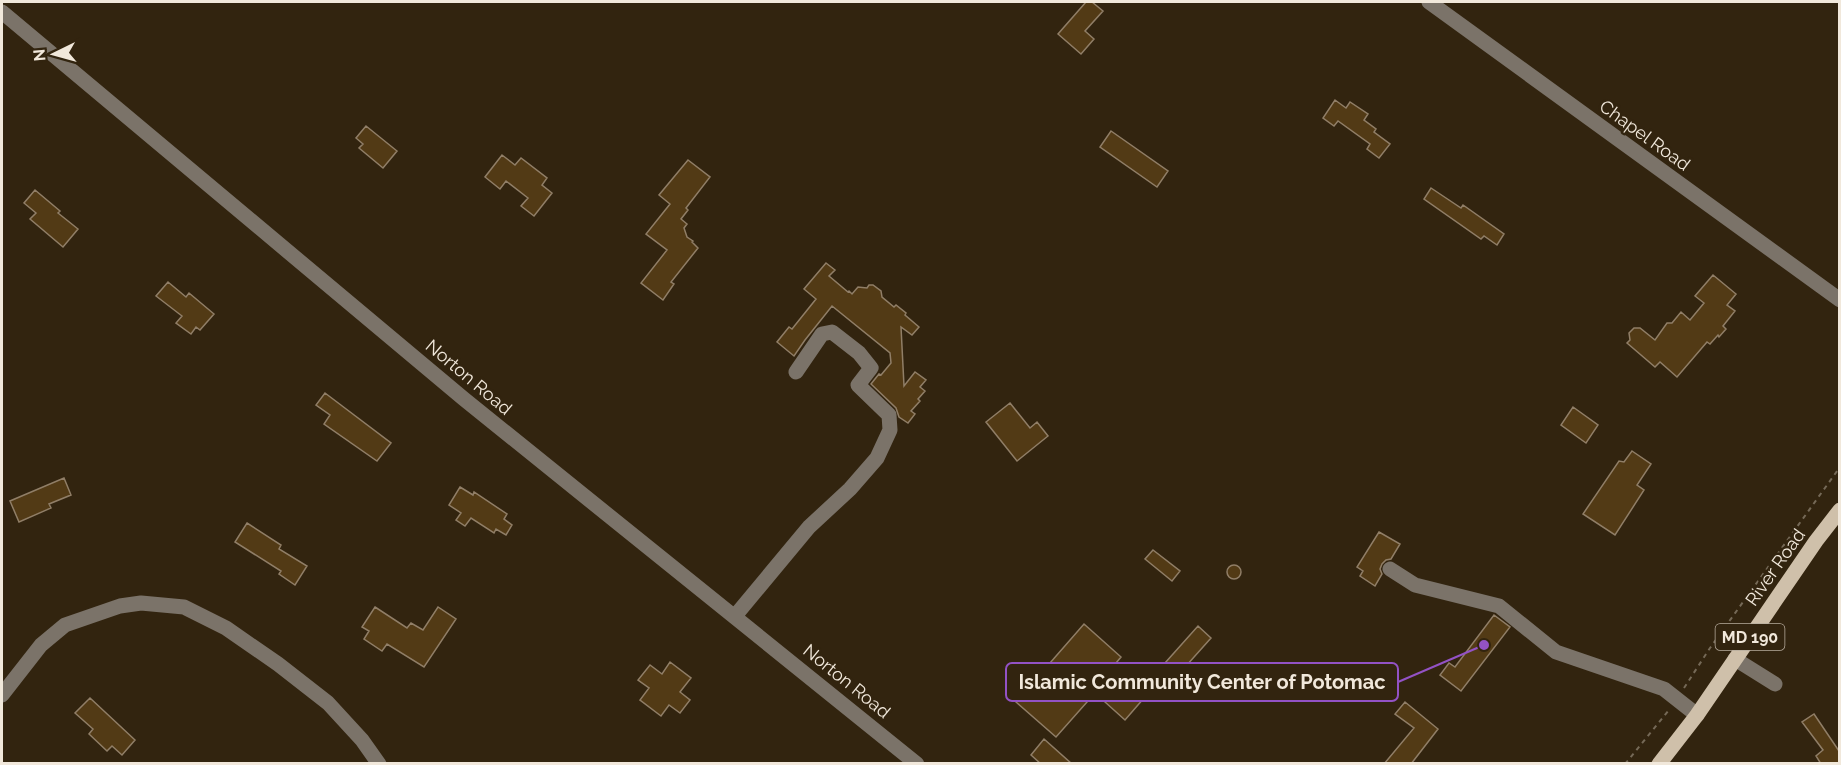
<svg xmlns="http://www.w3.org/2000/svg" width="1841" height="765" viewBox="0 0 1841 765" font-family="Raleway,sans-serif">
	<style>
		.building { fill: #523a15; stroke: #907e67; stroke-width: 1.5 }
		.lines { fill: none; stroke-linecap: round; stroke-linejoin: round }
		.path { stroke: #756957; stroke-width: 2; stroke-dasharray: 4.5 4.5; stroke-linecap: butt }
		.minor { stroke: #7b7369; stroke-width: 15 }
		.major { stroke: #cfc0aa; stroke-width: 15 }
		.labels { text-anchor: middle; dominant-baseline: central; stroke-width: 5; stroke-linejoin: round; paint-order: stroke }
		.shield { fill: #32240f; stroke: #b8ad9e; stroke-width: 1.5 }
		.shield-label { font-size: 16px; font-weight: bold; fill: #f1e8db }
		.street-label { font-size: 18px; fill: #f1e8db; stroke: #32240f }
		.leader { fill: none; stroke: #9352c5; stroke-width: 2 }
		.callout-dot { fill: #9352c5; stroke: #32240f; stroke-width: 2 }
		.callout { fill: #32240f; stroke: #9352c5; stroke-width: 2 }
		.callout-label { font-size: 20px; text-anchor: middle; font-weight: bold; fill: #f1e8db }
	</style>
	<rect width="100%" height="100%" fill="#32240f"/>
	<path class="building" d="M 1086,2 L 1092,2 L 1103,11 L 1085,31 L 1094,39 L 1081,54 L 1058,34 Z
		M 1335,100 L 1346,108 L 1350,102 L 1368,114 L 1364,120 L 1376,129 L 1374,132 L 1390,144 L 1379,158 L 1367,149 L 1370,144 L 1338,121 L 1334,126 L 1323,118 Z
		M 366,126 L 397,151 L 383,168 L 359,148 L 363,144 L 356,138 Z
		M 1111,131 L 1168,171 L 1157,187 L 1100,147 Z
		M 502,155 L 515,165 L 521,158 L 547,178 L 542,185 L 552,193 L 534,216 L 521,206 L 528,198 L 506,181 L 500,189 L 485,177 Z
		M 688,160 L 710,177 L 686,208 L 688,210 L 681,219 L 687,224 L 684,228 L 687,237 L 693,241 L 692,242 L 698,248 L 671,282 L 674,284 L 663,300 L 641,283 L 667,250 L 646,234 L 670,204 L 659,195 Z
		M 1431,188 L 1461,208 L 1463,205 L 1504,234 L 1497,245 L 1484,236 L 1481,239 L 1424,199 Z
		M 35,190 L 60,211 L 58,213 L 78,229 L 63,247 L 30,219 L 36,213 L 24,203 Z
		M 826,263 L 835,270 L 829,276 L 848,292 L 849,291 L 852,294 L 858,287 L 867,288 L 869,285 L 873,285 L 881,291 L 882,297 L 894,307 L 896,305 L 906,313 L 905,315 L 919,327 L 912,335 L 901,327 L 904,386 L 915,372 L 926,380 L 920,387 L 925,391 L 918,399 L 920,401 L 911,411 L 915,414 L 908,423 L 899,417 L 896,408 L 871,384 L 879,374 L 881,375 L 891,363 L 890,353 L 832,306 L 805,340 L 794,356 L 777,342 L 789,327 L 792,329 L 816,299 L 804,289 Z
		M 1713,275 L 1736,294 L 1727,305 L 1735,311 L 1723,326 L 1726,329 L 1719,337 L 1718,335 L 1710,344 L 1707,342 L 1677,377 L 1660,362 L 1655,367 L 1627,343 L 1630,340 L 1629,333 L 1634,328 L 1640,328 L 1655,340 L 1667,323 L 1672,323 L 1681,312 L 1690,320 L 1704,303 L 1695,296 Z
		M 168,282 L 186,297 L 189,293 L 214,314 L 200,330 L 196,327 L 191,334 L 176,323 L 182,316 L 156,296 Z
		M 325,393 L 391,443 L 377,461 L 324,424 L 330,415 L 316,405 Z
		M 1010,403 L 1030,428 L 1037,422 L 1048,436 L 1017,461 L 986,422 Z
		M 1573,407 L 1598,425 L 1586,443 L 1561,425 Z
		M 1632,451 L 1651,464 L 1637,485 L 1644,490 L 1615,535 L 1583,514 L 1619,461 L 1624,462 Z
		M 64,478 L 71,495 L 49,504 L 51,508 L 19,522 L 10,501 Z
		M 460,487 L 473,495 L 474,492 L 507,514 L 504,519 L 512,525 L 506,535 L 496,529 L 494,533 L 471,518 L 465,526 L 456,520 L 461,513 L 449,505 Z
		M 247,523 L 281,545 L 279,549 L 307,566 L 295,585 L 279,574 L 281,571 L 235,542 Z
		M 1379,532 L 1400,544 L 1391,559 L 1386,560 L 1382,564 L 1380,569 L 1382,574 L 1375,586 L 1360,576 L 1363,571 L 1357,567 Z
		M 1153,550 L 1180,571 L 1172,581 L 1145,559 Z
		M1227 572a7 7 0 1 1 14 0a7 7 0 1 1-14 0Z
		M 375,607 L 407,628 L 411,623 L 423,630 L 438,607 L 456,619 L 424,667 L 387,644 L 382,651 L 364,639 L 369,631 L 362,627 Z
		M 1494,615 L 1510,627 L 1461,691 L 1440,675 L 1449,663 L 1455,667 Z
		M 1084,624 L 1121,657 L 1111,669 L 1144,698 L 1125,720 L 1095,693 L 1056,737 L 1016,702 Z
		M 1198,626 L 1211,638 L 1178,675 L 1165,663 Z
		M 670,662 L 691,678 L 680,692 L 690,700 L 680,713 L 669,705 L 661,716 L 640,700 L 649,688 L 638,680 L 650,665 L 662,674 Z
		M 90,698 L 135,740 L 122,755 L 112,746 L 107,751 L 89,734 L 93,729 L 75,713 Z
		M 1405,702 L 1438,729 L 1411,764 L 1384,764 L 1414,728 L 1395,714 Z
		M 1814,714 L 1839,751 L 1839,764 L 1821,764 L 1816,756 L 1823,750 L 1802,722 Z
		M 1044,739 L 1072,764 L 1041,764 L 1031,755 Z"/>
	<g class="lines">
		<path class="path" d="M 1684,688 L 1710,648 L 1840,467
			M 1625,764 L 1669,710"/>
		<path class="minor" d="M 1429,2 L 1840,300
			M 2,12 L 464,399 L 917,764
			M 1390,569 L 1415,585 L 1499,606 L 1556,652 L 1664,689 L 1697,715
			M 735,616 L 809,527 L 850,489 L 877,458 L 890,430 L 889,415 L 858,385 L 871,368 L 859,353 L 832,332 L 822,334 L 796,372
			M 1735,659 L 1775,684
			M 2,695 L 41,645 L 65,625 L 120,606 L 141,603 L 184,607 L 226,628 L 278,664 L 328,703 L 362,740 L 379,764"/>
		<path class="major" d="M 1659,764 L 1697,715 L 1816,541 L 1840,510"/>
	</g>
	<g class="labels">
		<rect class="shield" x="1715.5" y="624" width="69" height="26" rx="4.5"/>
		<g class="shield-label">
			<text x="1750" y="637">MD 190</text>
		</g>
		<g class="street-label">
			<text transform="translate(1645 135) rotate(36)">Chapel Road</text>
			<text transform="translate(469 377) rotate(40)">Norton Road</text>
			<text transform="translate(1775 567) rotate(-55)">River Road</text>
			<text transform="translate(847 681) rotate(39)">Norton Road</text>
		</g>
	</g>
	<path class="leader" d="M1484 645L1398 682"/>
	<circle class="callout-dot" cx="1484" cy="645" r="6"/>
	<rect class="callout" x="1006" y="663" width="392" height="38" rx="6"/>
	<g class="callout-label">
		<text x="1202" y="689">Islamic Community Center of Potomac</text>
	</g>
	<rect width="1841" height="765" fill="none" stroke="#f1e8db" stroke-width="6"/>
	<g transform="translate(54 54) rotate(265)" stroke="#32240f" stroke-width="4.5" paint-order="stroke">
	<path d="M0-4.5L10 22L0 15L-10 22Z" fill="#f1e8db"/>
	<text y="-9" font-size="16" font-weight="bold" text-anchor="middle" fill="#f1e8db">N</text>
	</g>
</svg>
